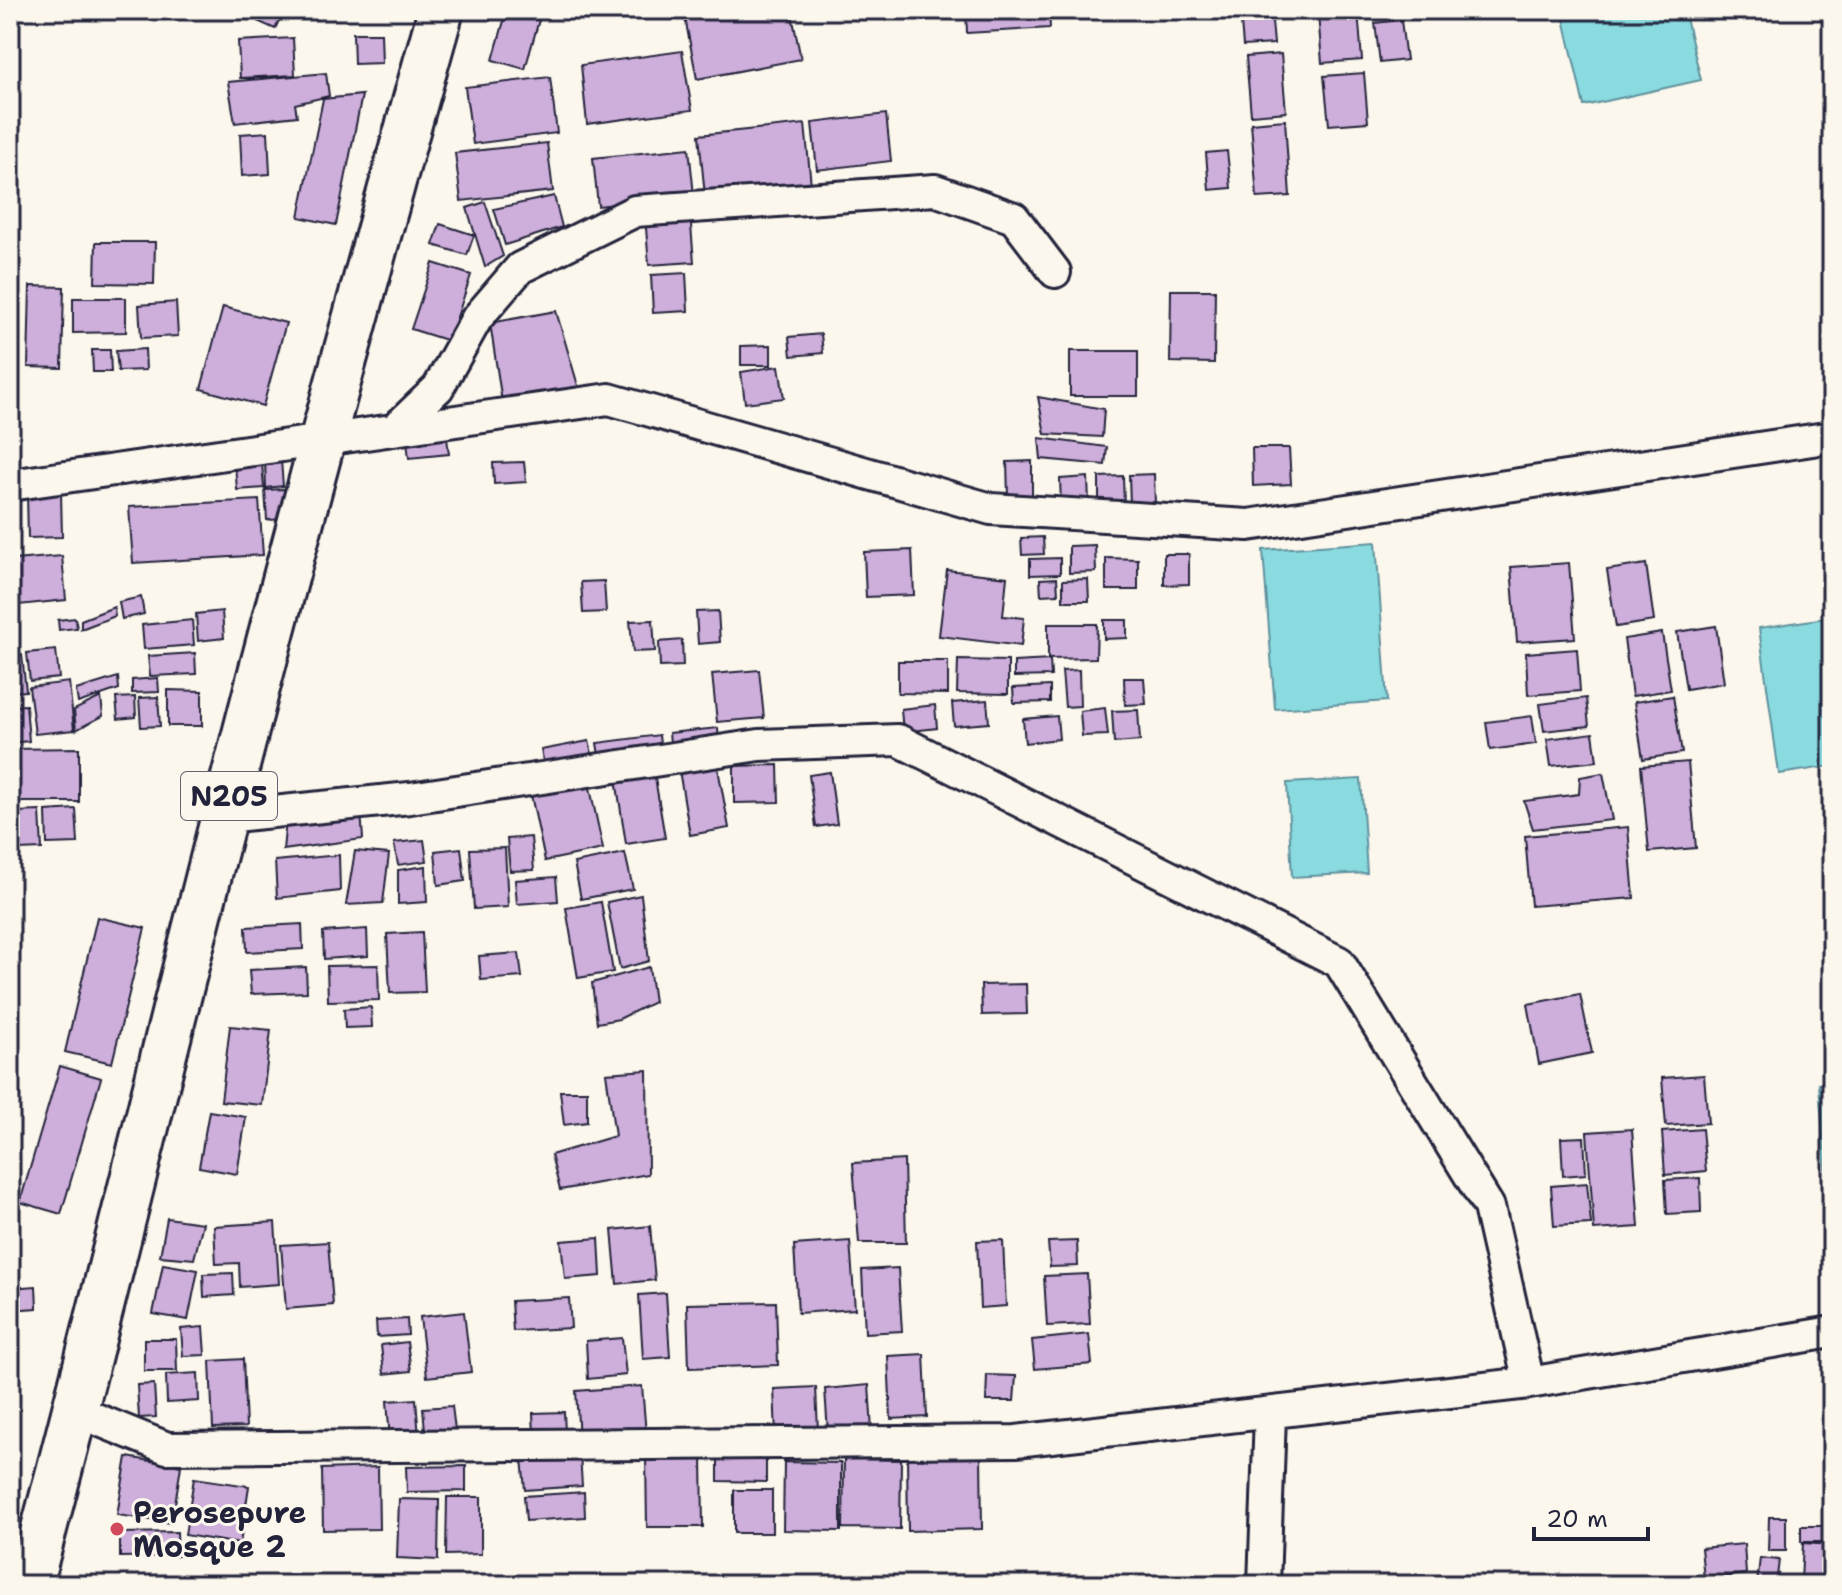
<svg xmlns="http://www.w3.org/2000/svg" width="1842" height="1595" viewBox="0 0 1842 1595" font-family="'Shantell Sans',sans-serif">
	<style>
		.water { fill: #89dbdf; stroke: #60919d; stroke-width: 2 }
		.building { fill: #ceaeda; stroke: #22223b; stroke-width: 2 }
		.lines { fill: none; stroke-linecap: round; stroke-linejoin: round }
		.street-casing { stroke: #22223b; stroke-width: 36 }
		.highway-casing { stroke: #22223b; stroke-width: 50 }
		.street { stroke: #fbf7ec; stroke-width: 30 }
		.highway { stroke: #fbf7ec; stroke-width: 44 }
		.poi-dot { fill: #d1495b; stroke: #fbf7ec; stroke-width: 3 }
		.labels { text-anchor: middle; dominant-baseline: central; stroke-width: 6; stroke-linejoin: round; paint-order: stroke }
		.shield { fill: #fbf7ec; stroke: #636270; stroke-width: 2 }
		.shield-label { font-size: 28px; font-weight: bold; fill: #22223b }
		.poi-label { font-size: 30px; font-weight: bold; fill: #22223b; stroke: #fbf7ec; text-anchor: start }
	</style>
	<rect width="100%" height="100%" fill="#fbf7ec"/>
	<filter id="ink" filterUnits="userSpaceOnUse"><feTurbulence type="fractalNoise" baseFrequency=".0125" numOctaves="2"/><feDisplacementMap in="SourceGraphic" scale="16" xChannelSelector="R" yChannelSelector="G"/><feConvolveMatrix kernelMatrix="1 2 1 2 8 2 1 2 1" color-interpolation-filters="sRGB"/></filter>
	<g filter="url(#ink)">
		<path class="water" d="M 1562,10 L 1684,10 L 1701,80 L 1584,106 Z
			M 1376,542 L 1387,701 L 1275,709 L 1263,550 Z
			M 1832,617 L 1832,766 L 1779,774 L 1759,628 Z
			M 1361,779 L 1367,873 L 1292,877 L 1287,783 Z
			M 1832,1083 L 1832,1259 L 1819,1084 Z"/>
		<path class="building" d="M 244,10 L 284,10 L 275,29 L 242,14 Z
			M 507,10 L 539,20 L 525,69 L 493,60 Z
			M 725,10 L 791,10 L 801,59 L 697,79 L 685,18 Z
			M 879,10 L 940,10 L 879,17 Z
			M 966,10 L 1049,10 L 1050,28 L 967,33 Z
			M 1240,10 L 1271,10 L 1274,44 L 1243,46 Z
			M 1358,11 L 1362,60 L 1322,63 L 1318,14 Z
			M 1401,20 L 1406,60 L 1380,63 L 1375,23 Z
			M 353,33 L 381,33 L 382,63 L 354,64 Z
			M 293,38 L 295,75 L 240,78 L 238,41 Z
			M 682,51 L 692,110 L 587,124 L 581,65 Z
			M 1281,54 L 1286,112 L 1251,115 L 1246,57 Z
			M 326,73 L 329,96 L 295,104 L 297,116 L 235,123 L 228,82 Z
			M 1364,73 L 1368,122 L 1329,125 L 1324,76 Z
			M 550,77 L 557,133 L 473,144 L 465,87 Z
			M 362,95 L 336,225 L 299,217 L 323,99 Z
			M 886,114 L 891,161 L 817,170 L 812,123 Z
			M 1285,120 L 1290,196 L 1257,198 L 1251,123 Z
			M 805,124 L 811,185 L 705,196 L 699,135 Z
			M 268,132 L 270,174 L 242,176 L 240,134 Z
			M 547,143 L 553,191 L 461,201 L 455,153 Z
			M 689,148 L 694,195 L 598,206 L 593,158 Z
			M 1227,151 L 1231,188 L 1209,190 L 1206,153 Z
			M 554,196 L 562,227 L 505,245 L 494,209 Z
			M 485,202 L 503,256 L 485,267 L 467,208 Z
			M 690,213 L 694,262 L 649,265 L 645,216 Z
			M 440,224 L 474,235 L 467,255 L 433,245 Z
			M 96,242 L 155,242 L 154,284 L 95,283 Z
			M 433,263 L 471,275 L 449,341 L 411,329 Z
			M 686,273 L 688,311 L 653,313 L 651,275 Z
			M 30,286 L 64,287 L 62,368 L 28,367 Z
			M 1171,290 L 1215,290 L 1214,363 L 1170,362 Z
			M 73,298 L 126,298 L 126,332 L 73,333 Z
			M 176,302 L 178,336 L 141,338 L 139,305 Z
			M 223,307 L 286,323 L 263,406 L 201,389 Z
			M 556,311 L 579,389 L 502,402 L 490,323 Z
			M 821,334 L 823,353 L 791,356 L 789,337 Z
			M 771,345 L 771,365 L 741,365 L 741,346 Z
			M 145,349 L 146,370 L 118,371 L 116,351 Z
			M 92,350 L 110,350 L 111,372 L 93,372 Z
			M 1070,351 L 1138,351 L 1138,396 L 1070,396 Z
			M 779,366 L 784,398 L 745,403 L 741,372 Z
			M 1038,397 L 1104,409 L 1102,437 L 1045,434 Z
			M 446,429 L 449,454 L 409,458 L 406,433 Z
			M 1039,438 L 1107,447 L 1105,465 L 1041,459 Z
			M 1252,448 L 1289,448 L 1291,484 L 1253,486 Z
			M 281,460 L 283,486 L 266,488 L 265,461 Z
			M 1032,461 L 1032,496 L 1008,496 L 1007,462 Z
			M 524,462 L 526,482 L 494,484 L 493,463 Z
			M 262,463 L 264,488 L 237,490 L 235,464 Z
			M 1154,474 L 1155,504 L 1130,505 L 1129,475 Z
			M 1123,476 L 1124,506 L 1099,507 L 1099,477 Z
			M 1088,477 L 1089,503 L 1061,505 L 1060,479 Z
			M 284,489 L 287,519 L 267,520 L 265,490 Z
			M 61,492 L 62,537 L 28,538 L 27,494 Z
			M 259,500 L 263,555 L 133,563 L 129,507 Z
			M 1043,537 L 1044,554 L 1022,555 L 1021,538 Z
			M 1095,545 L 1096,572 L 1069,573 L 1069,546 Z
			M 912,550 L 914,595 L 866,597 L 864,552 Z
			M 1164,554 L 1189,554 L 1189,584 L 1164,585 Z
			M 62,556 L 66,600 L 19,605 L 14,560 Z
			M 1060,558 L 1060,574 L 1030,575 L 1030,559 Z
			M 1106,558 L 1138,559 L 1138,590 L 1106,590 Z
			M 1569,563 L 1575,638 L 1517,642 L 1511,567 Z
			M 1646,564 L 1654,621 L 1616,627 L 1607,570 Z
			M 947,570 L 1007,577 L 1003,616 L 1024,618 L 1021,646 L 939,636 Z
			M 1057,578 L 1058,594 L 1041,595 L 1040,579 Z
			M 1088,579 L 1089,601 L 1063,601 L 1063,580 Z
			M 604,581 L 606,612 L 583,613 L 581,582 Z
			M 141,597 L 144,614 L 122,619 L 119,602 Z
			M 114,607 L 115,616 L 81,629 L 81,620 Z
			M 222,611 L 224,638 L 198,641 L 196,614 Z
			M 718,611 L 720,642 L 698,644 L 696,612 Z
			M 75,618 L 77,628 L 59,630 L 58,620 Z
			M 192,620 L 194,645 L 144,649 L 142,625 Z
			M 653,620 L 655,651 L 633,652 L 630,621 Z
			M 1104,620 L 1127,620 L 1127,638 L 1104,639 Z
			M 1048,624 L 1097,624 L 1096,658 L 1048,659 Z
			M 1716,626 L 1724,683 L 1686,689 L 1677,632 Z
			M 1662,633 L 1671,690 L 1632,696 L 1624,639 Z
			M 682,640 L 683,666 L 660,667 L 659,642 Z
			M 1577,649 L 1580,691 L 1528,695 L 1526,653 Z
			M 56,650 L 59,678 L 30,681 L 27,653 Z
			M 195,653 L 196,674 L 150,676 L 148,656 Z
			M 22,655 L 26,691 L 10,692 L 10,656 Z
			M 958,660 L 1008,661 L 1008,694 L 957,693 Z
			M 1050,660 L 1051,676 L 1014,677 L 1014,662 Z
			M 898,661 L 948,661 L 948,694 L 898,693 Z
			M 759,670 L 764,718 L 717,722 L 712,674 Z
			M 1079,670 L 1080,706 L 1065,707 L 1062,671 Z
			M 118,677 L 119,689 L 78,703 L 76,690 Z
			M 158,678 L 159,692 L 132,693 L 132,680 Z
			M 1124,678 L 1144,678 L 1146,704 L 1125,705 Z
			M 69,682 L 74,730 L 35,734 L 29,687 Z
			M 1050,686 L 1050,702 L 1014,703 L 1013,688 Z
			M 168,690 L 202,691 L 202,726 L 168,726 Z
			M 1673,696 L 1682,753 L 1643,759 L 1634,702 Z
			M 101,697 L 103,716 L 76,730 L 74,710 Z
			M 135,697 L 136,717 L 118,719 L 116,698 Z
			M 158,697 L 160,726 L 141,727 L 139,698 Z
			M 1586,698 L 1589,726 L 1544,731 L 1540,704 Z
			M 987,700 L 989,723 L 954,726 L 952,703 Z
			M 26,705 L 29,741 L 10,743 L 10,706 Z
			M 935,705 L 937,728 L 903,732 L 901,709 Z
			M 1105,708 L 1108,735 L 1082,736 L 1080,711 Z
			M 1138,710 L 1140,741 L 1114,743 L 1112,711 Z
			M 1057,716 L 1059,739 L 1025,743 L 1023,719 Z
			M 1532,716 L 1536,744 L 1490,750 L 1486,722 Z
			M 718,728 L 719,745 L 671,751 L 669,733 Z
			M 1593,733 L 1597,761 L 1551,766 L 1547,739 Z
			M 659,735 L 661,753 L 600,761 L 597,743 Z
			M 589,741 L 594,762 L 546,772 L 541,750 Z
			M 79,748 L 79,802 L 10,802 L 10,749 Z
			M 1688,762 L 1696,848 L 1649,852 L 1641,766 Z
			M 717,763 L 729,828 L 690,835 L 679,770 Z
			M 778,765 L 779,802 L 734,803 L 734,766 Z
			M 654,772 L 665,838 L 626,844 L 616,779 Z
			M 830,772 L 837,824 L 816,827 L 809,775 Z
			M 1603,773 L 1612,820 L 1533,829 L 1524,801 L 1579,794 L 1580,777 Z
			M 589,783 L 603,849 L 545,861 L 531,795 Z
			M 76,809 L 78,843 L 47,844 L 46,811 Z
			M 40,811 L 42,849 L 19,850 L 17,812 Z
			M 361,811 L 363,839 L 283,850 L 286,820 Z
			M 1628,827 L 1634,898 L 1531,906 L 1525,836 Z
			M 531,837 L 534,870 L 510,871 L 507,839 Z
			M 424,840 L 427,861 L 398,865 L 394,843 Z
			M 461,848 L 465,881 L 438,885 L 435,851 Z
			M 505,848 L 508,907 L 474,909 L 470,849 Z
			M 355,851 L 389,854 L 383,903 L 346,905 Z
			M 625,853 L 633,889 L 581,899 L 574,863 Z
			M 339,855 L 340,891 L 277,898 L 275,861 Z
			M 426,866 L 427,902 L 398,904 L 398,870 Z
			M 556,877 L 558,901 L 517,904 L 515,880 Z
			M 641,895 L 649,961 L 620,969 L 607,902 Z
			M 601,902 L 613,972 L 578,978 L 566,908 Z
			M 97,917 L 145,928 L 112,1063 L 65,1052 Z
			M 302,924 L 303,949 L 247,952 L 246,927 Z
			M 367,929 L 368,956 L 324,959 L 323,932 Z
			M 422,932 L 425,992 L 390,993 L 387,934 Z
			M 519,953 L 522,977 L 481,980 L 479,956 Z
			M 378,965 L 379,1000 L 328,1001 L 327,966 Z
			M 306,967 L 307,992 L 251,994 L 249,970 Z
			M 649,967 L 654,1002 L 619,1019 L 597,1023 L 592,983 Z
			M 1026,984 L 1027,1014 L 982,1015 L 981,985 Z
			M 1580,994 L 1592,1053 L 1539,1064 L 1528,1004 Z
			M 371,1007 L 372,1027 L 345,1028 L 344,1009 Z
			M 230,1026 L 271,1030 L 262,1105 L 221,1101 Z
			M 60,1066 L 101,1078 L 61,1214 L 20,1202 Z
			M 647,1070 L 648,1174 L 560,1190 L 551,1155 L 615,1136 L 606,1073 Z
			M 1704,1075 L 1708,1123 L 1666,1126 L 1662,1078 Z
			M 560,1091 L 587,1091 L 587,1122 L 564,1125 Z
			M 209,1111 L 246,1117 L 237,1174 L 199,1167 Z
			M 1632,1129 L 1639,1227 L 1594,1230 L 1587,1132 Z
			M 1702,1129 L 1706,1171 L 1665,1175 L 1662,1132 Z
			M 1584,1137 L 1586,1174 L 1563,1176 L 1561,1138 Z
			M 904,1160 L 906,1243 L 859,1243 L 853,1163 Z
			M 1700,1178 L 1701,1212 L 1667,1214 L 1665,1180 Z
			M 1587,1183 L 1591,1224 L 1554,1226 L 1551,1186 Z
			M 167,1218 L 203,1223 L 194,1259 L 160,1256 Z
			M 275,1222 L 279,1284 L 240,1287 L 239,1263 L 216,1264 L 214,1226 Z
			M 650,1226 L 655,1280 L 617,1284 L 612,1230 Z
			M 599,1238 L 601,1276 L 565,1279 L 561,1241 Z
			M 1003,1240 L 1006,1306 L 980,1308 L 977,1241 Z
			M 850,1241 L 855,1309 L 798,1313 L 794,1245 Z
			M 1077,1241 L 1078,1266 L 1050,1267 L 1048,1242 Z
			M 328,1242 L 333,1305 L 286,1309 L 281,1245 Z
			M 163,1264 L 198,1270 L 188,1320 L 153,1314 Z
			M 898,1268 L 902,1331 L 865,1333 L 862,1270 Z
			M 233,1273 L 234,1295 L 204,1297 L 203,1274 Z
			M 1087,1274 L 1090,1324 L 1047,1326 L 1044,1276 Z
			M 36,1286 L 37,1308 L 10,1310 L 10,1288 Z
			M 666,1293 L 670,1357 L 643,1359 L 639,1295 Z
			M 569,1298 L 571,1328 L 513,1331 L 511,1301 Z
			M 776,1302 L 778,1365 L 689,1368 L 687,1304 Z
			M 464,1312 L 471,1372 L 427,1377 L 420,1317 Z
			M 407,1319 L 408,1335 L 377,1337 L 376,1321 Z
			M 203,1327 L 205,1355 L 183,1356 L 181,1329 Z
			M 1089,1334 L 1092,1364 L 1035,1369 L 1032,1340 Z
			M 622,1338 L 626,1375 L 588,1379 L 586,1341 Z
			M 144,1339 L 176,1339 L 177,1371 L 144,1371 Z
			M 407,1342 L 411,1371 L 384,1374 L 381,1345 Z
			M 924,1354 L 927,1417 L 891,1419 L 888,1356 Z
			M 243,1359 L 246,1427 L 213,1428 L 210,1361 Z
			M 198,1373 L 199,1401 L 167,1403 L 166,1375 Z
			M 987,1375 L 1016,1376 L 1014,1401 L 986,1401 Z
			M 154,1384 L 156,1417 L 139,1418 L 137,1385 Z
			M 869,1385 L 872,1430 L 828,1433 L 825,1389 Z
			M 642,1386 L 646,1434 L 579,1439 L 576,1391 Z
			M 816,1387 L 818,1431 L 776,1434 L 774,1389 Z
			M 416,1399 L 419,1438 L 390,1440 L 387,1401 Z
			M 452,1406 L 456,1438 L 426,1441 L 423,1408 Z
			M 564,1412 L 565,1432 L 534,1434 L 533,1413 Z
			M 718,1451 L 766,1451 L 766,1482 L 718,1481 Z
			M 580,1454 L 582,1486 L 525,1490 L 522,1458 Z
			M 646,1455 L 702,1455 L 703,1527 L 647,1527 Z
			M 981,1456 L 982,1529 L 908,1531 L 907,1457 Z
			M 127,1457 L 181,1466 L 172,1523 L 117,1515 Z
			M 844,1459 L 901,1460 L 900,1529 L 843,1528 Z
			M 784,1462 L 841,1463 L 841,1531 L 783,1530 Z
			M 466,1466 L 466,1491 L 407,1492 L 406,1467 Z
			M 378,1467 L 379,1529 L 323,1530 L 322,1469 Z
			M 194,1478 L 249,1486 L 240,1544 L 185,1535 Z
			M 734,1490 L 772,1490 L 772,1533 L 734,1533 Z
			M 584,1492 L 585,1517 L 526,1521 L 524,1496 Z
			M 447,1497 L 481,1497 L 481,1554 L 446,1555 Z
			M 399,1499 L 439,1500 L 438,1560 L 397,1558 Z
			M 1769,1517 L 1786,1517 L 1786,1551 L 1768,1551 Z
			M 1801,1526 L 1832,1526 L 1832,1542 L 1801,1542 Z
			M 177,1532 L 178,1556 L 120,1557 L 120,1533 Z
			M 1803,1543 L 1832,1545 L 1832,1583 L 1801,1581 Z
			M 1744,1544 L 1746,1574 L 1704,1579 L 1701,1548 Z
			M 1760,1558 L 1779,1560 L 1776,1585 L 1720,1585 L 1721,1578 L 1757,1583 Z"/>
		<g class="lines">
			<g class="street-casing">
				<path id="street" d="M 395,429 L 438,388 L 477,318 L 520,268 L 635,211 L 935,190 L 1014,218 L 1055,272
					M 10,485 L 609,399 L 991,509 L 1248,525 L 1832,437
					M 224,817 L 410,798 L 759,745 L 898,740 L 1339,962 L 1489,1207 L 1529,1383
					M 76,1411 L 167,1448 L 1016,1441 L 1529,1383 L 1832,1332
					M 1264,1585 L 1270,1415"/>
			</g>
			<g class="highway-casing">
				<path id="highway" d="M 29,1585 C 98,1330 158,1072 224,816 C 293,546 365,278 441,10"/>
			</g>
			<use href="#street" class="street"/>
			<use href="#highway" class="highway"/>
		</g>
	</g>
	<circle class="poi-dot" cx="117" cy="1529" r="8"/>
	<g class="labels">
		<rect class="shield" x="181" y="772" width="96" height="48" rx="6"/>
		<g class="shield-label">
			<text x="229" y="796">N205</text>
		</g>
		<g class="poi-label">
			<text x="133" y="1512">Perosepure<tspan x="133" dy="34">Mosque 2</tspan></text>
		</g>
	</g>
	<rect width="1842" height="1595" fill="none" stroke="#fbf7ec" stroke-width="40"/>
	<rect x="20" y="20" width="1802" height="1555" fill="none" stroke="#22223b" stroke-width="3" filter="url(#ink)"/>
	<path d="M1534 1527v12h114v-12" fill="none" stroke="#22223b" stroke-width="4"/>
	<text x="1546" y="1527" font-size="24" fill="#22223b" stroke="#fbf7ec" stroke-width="6" paint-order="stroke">20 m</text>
</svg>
